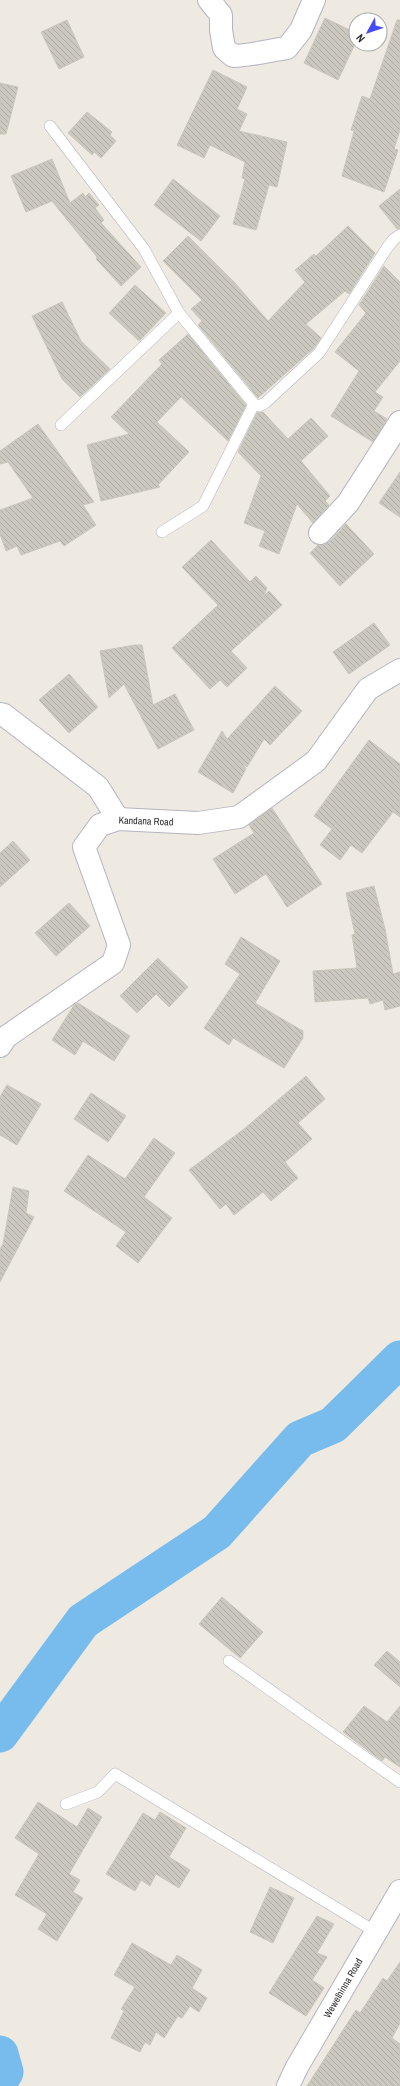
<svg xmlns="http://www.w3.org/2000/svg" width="400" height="2086" viewBox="0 0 400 2086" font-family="'Archivo Narrow',sans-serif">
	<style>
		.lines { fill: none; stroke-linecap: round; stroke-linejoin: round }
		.river { stroke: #77bced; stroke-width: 37 }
		.building { fill: url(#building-back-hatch); stroke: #cac7ba }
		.lane-casing { stroke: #b4b4c0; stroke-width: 12 }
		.street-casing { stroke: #b4b4c0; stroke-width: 24 }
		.secondary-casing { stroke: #b4b4c0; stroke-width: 24 }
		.lane { stroke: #fff; stroke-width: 11 }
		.street { stroke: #fff; stroke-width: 22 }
		.secondary { stroke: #fff; stroke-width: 22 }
		.labels { text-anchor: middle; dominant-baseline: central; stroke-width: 3.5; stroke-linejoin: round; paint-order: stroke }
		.street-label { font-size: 10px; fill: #2d2d2d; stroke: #fff }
	</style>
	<defs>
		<pattern id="building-back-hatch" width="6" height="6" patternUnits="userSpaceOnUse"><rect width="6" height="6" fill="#cac8bf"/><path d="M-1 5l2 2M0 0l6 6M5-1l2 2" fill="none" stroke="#aeaca4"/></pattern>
	</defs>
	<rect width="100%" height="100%" fill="#eeeae1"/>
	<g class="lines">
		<path class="river" d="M 0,1734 L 83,1621 L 217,1532 L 300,1439 L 333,1425 L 400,1359
			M 0,2054 L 5,2072 L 0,2080"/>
	</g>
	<path class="building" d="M 325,18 L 356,33 L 356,42 L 338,80 L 304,63 Z
		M 67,20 L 84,57 L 59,69 L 41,32 Z
		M 397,20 L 400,20 L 400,130 L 394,149 L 398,150 L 384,192 L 342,176 L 354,131 L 351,130 L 362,96 L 370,99 Z
		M 213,70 L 247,87 L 237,109 L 247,114 L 239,131 L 287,142 L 277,187 L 269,185 L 256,230 L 233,224 L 245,179 L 242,178 L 245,162 L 210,145 L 204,158 L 177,145 Z
		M 0,83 L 18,87 L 6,134 L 0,134 Z
		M 87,112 L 112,132 L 110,135 L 116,141 L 101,158 L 94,152 L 92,155 L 68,133 Z
		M 52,159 L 70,203 L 83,193 L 85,197 L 89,193 L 99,205 L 95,208 L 104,220 L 101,223 L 141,267 L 121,286 L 96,259 L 97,257 L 52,201 L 26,212 L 11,176 Z
		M 173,179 L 220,216 L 201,241 L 154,205 Z
		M 400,189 L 400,228 L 397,229 L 379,206 Z
		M 348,226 L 375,253 L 349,294 L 345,291 L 306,324 L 321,338 L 314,348 L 258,398 L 198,325 L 202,321 L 191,309 L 202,300 L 163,261 L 188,236 L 235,283 L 268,321 L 305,282 L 295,270 L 314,254 L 316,256 Z
		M 384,266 L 400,282 L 400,361 L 375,392 L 383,397 L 374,411 L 387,419 L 373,442 L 331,416 L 359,371 L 335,352 L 366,313 L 359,305 Z
		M 135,285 L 166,313 L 139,341 L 109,313 Z
		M 62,302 L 81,341 L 110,369 L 80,397 L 62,379 L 32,316 Z
		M 188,334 L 246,405 L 228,441 L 181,397 L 157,422 L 189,452 L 158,485 L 160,487 L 101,501 L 87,445 L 129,434 L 111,417 L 162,364 L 159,360 Z
		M 263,412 L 288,439 L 311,418 L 328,436 L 301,461 L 330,496 L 325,501 L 329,505 L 313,523 L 297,504 L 279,554 L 259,546 L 265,531 L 244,523 L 261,476 L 238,452 L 257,413 Z
		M 38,424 L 94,502 L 83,505 L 96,525 L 64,546 L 60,541 L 21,555 L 17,546 L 6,551 L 0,534 L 0,510 L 33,498 L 8,462 L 0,464 L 0,451 Z
		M 400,472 L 400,517 L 379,503 Z
		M 346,524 L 374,554 L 340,586 L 310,553 L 318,545 L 324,545 L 329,542 Z
		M 211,540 L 250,582 L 256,576 L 267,588 L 264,596 L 269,591 L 282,605 L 231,651 L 247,668 L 227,687 L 220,680 L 210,689 L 172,648 L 218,605 L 182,567 Z
		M 374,623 L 390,645 L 349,674 L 333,652 Z
		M 135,645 L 142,645 L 153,705 L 175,694 L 194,730 L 158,749 L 124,684 L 109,698 L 100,651 Z
		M 69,674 L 98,707 L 69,733 L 39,700 Z
		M 275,686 L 302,711 L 270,745 L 264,739 L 247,767 L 243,764 L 246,769 L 233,793 L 198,772 L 222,731 L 227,739 Z
		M 369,740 L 400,764 L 400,817 L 393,812 L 362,853 L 351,845 L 340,860 L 320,845 L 332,829 L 314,816 Z
		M 272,808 L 322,884 L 287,907 L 266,874 L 235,894 L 213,859 L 254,833 L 249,825 Z
		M 13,841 L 30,860 L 0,887 L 0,853 Z
		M 374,886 L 385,929 L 393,974 L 400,972 L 400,1006 L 385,1010 L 383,1000 L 370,1004 L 368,998 L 315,1002 L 313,971 L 357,968 L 352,935 L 355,934 L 346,893 Z
		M 69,903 L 90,926 L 56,956 L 35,933 Z
		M 241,937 L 280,961 L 255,1003 L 303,1031 L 303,1038 L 284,1068 L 233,1038 L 229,1045 L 204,1028 L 240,974 L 225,964 Z
		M 158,958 L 188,987 L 169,1007 L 156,994 L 137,1013 L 120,996 Z
		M 78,1003 L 130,1036 L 114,1061 L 83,1041 L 75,1055 L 52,1040 L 74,1005 Z
		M 306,1076 L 325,1099 L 298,1123 L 312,1139 L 285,1162 L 298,1178 L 271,1201 L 263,1192 L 234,1215 L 226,1204 L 220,1209 L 189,1170 L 244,1129 Z
		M 7,1085 L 41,1104 L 17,1145 L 0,1135 L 0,1097 Z
		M 91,1093 L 126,1116 L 108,1142 L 74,1119 Z
		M 154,1138 L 175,1153 L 144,1197 L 172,1218 L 138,1263 L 116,1246 L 126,1232 L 64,1191 L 88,1155 L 125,1179 Z
		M 13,1187 L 29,1191 L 26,1213 L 34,1217 L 0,1282 L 0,1249 L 3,1244 Z
		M 222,1597 L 263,1632 L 240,1658 L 199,1624 Z
		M 387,1651 L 400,1662 L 400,1687 L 374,1665 Z
		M 364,1706 L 387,1722 L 400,1706 L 400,1767 L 385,1757 L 382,1761 L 343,1732 Z
		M 38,1802 L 77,1827 L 88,1808 L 102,1817 L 69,1874 L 80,1880 L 73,1892 L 83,1898 L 57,1941 L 38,1929 L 47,1914 L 15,1895 L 39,1854 L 15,1838 Z
		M 160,1812 L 186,1828 L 169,1857 L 190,1870 L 179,1888 L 156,1874 L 150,1886 L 141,1880 L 135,1891 L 106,1874 L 143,1813 L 155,1820 Z
		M 270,1887 L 294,1898 L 273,1943 L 250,1932 Z
		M 317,1916 L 334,1924 L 317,1953 L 327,1957 L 312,1980 L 324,1988 L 306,2016 L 269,1993 Z
		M 132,1943 L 171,1965 L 177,1955 L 202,1970 L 192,1988 L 207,1998 L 199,2012 L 190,2006 L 182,2018 L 178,2016 L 164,2038 L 156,2032 L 150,2045 L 145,2042 L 140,2052 L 111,2038 L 124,2011 L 121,2009 L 135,1987 L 114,1975 Z
		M 400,1962 L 400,2023 L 392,2038 L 400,2044 L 400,2086 L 307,2086 L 356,2010 L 360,2013 L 383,1978 L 387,1981 Z"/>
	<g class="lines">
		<g class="lane-casing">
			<path id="lane" d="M 50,126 L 144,249 L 179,313 L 254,404 L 259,406 L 265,403 L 319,353 L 387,248 L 394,239 L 400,235
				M 61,425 L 179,313
				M 162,532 L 203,506 L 254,404
				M 229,1661 L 400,1782
				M 66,1804 L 98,1792 L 115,1774 L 376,1932"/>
		</g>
		<g class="street-casing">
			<path id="street" d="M 209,0 L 221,15 L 221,30 L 224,48 L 233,56 C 249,56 271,50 287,48 L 301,30 L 314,0
				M 320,533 L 348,503 L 400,422
				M 0,714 L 4,715 L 98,787 L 118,819"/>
		</g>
		<g class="secondary-casing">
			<path id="secondary" d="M 0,1046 L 6,1037 L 113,963 L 119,945 L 84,847 L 100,825 L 118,819 L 198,823 L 239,817 L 316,761 L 368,689 L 400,670
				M 288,2086 L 297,2067 L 400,1891"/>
		</g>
		<use href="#lane" class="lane"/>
		<use href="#street" class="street"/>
		<use href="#secondary" class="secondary"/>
	</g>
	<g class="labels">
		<g class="street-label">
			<text transform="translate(146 821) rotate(2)">Kandana Road</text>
			<text transform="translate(343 1988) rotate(-60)">Wewelhinna Road</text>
		</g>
	</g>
	<g transform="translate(368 32) rotate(230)"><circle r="19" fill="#ffffff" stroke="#ababab"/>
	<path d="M0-3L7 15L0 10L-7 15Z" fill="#454cf7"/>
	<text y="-6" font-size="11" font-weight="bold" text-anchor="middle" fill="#2d2d2d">N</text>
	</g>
</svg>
